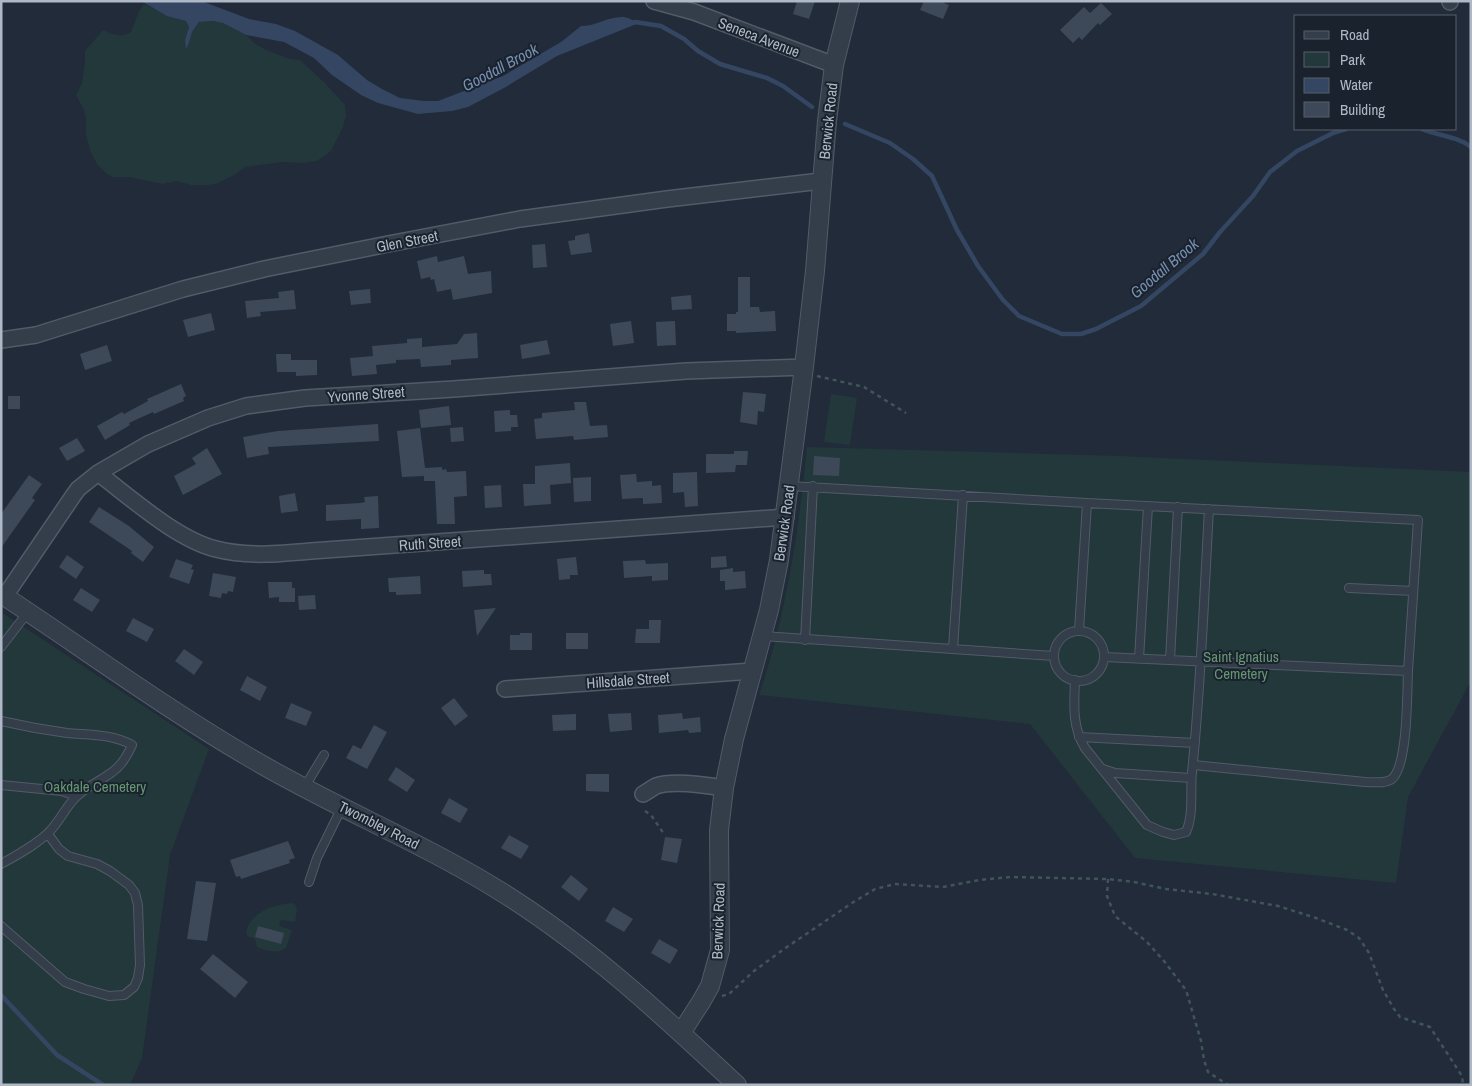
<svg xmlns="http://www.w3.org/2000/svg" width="1472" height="1086" viewBox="0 0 1472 1086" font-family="'Archivo Narrow',sans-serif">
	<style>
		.green { fill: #23383b }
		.water { fill: #344661 }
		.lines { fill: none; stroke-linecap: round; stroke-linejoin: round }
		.stream { stroke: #344661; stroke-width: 4.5 }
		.building { fill: #3d4959 }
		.service-casing { stroke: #525b67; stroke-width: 10 }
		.minor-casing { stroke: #525b67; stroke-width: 18 }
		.tertiary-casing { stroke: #525b67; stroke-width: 20 }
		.path { stroke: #405558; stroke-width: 2.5; stroke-dasharray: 4 4; stroke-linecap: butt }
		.service { stroke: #343d4a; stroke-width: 8 }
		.minor { stroke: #343d4a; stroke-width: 15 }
		.tertiary { stroke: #343d4a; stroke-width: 18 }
		.labels { text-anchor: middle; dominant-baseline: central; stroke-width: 4; stroke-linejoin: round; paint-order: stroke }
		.street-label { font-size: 15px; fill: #afb8c6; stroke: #1a222e }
		.park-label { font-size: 15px; fill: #669772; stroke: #1a222e }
		.water-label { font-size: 16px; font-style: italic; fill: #768eaf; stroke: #1a222e }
	</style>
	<rect width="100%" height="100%" fill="#212b39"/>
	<path class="green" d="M 144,4 L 167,15 L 186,21 L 189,27 L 185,40 L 186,48 L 189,43 L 192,32 L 199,22 L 213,21 L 223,23 L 246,35 L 254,43 L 266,50 L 290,59 L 300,60 L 326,84 L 345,105 L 346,116 L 343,127 L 331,151 L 317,161 L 304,163 L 283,162 L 245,167 L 236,174 L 216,184 L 207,185 L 191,185 L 176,181 L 163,184 L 128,177 L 113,177 L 107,174 L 97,164 L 90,150 L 86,135 L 86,119 L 84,110 L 76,95 L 82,83 L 85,62 L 85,51 L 103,30 C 113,35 122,38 131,32 L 139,11 Z
		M 831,394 L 857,398 L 850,445 L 824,442 Z
		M 807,447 L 1120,456 L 1471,472 L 1471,681 L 1408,797 L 1396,883 L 1135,858 L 1030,724 L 759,695 C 786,615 799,531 807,447 Z
		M 1,612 L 209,749 L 170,855 L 142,1058 L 130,1085 L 1,1085 Z
		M 292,903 L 295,904 L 297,910 L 295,922 L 281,920 L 279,926 L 292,930 L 286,948 C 279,954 265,951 257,947 L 255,939 L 249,937 L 246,934 C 248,913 274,904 292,903 Z"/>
	<path class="water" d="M 141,1 L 204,2 L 249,19 L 276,24 L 295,31 L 338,55 L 367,80 L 382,89 L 400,98 L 424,101 L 438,101 L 503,76 L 561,42 L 581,26 C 597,26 608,16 624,17 C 629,18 635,21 639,23 L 557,56 L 504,88 L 468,107 L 452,111 L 418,114 L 378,103 L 361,95 L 332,75 L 314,58 L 284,42 L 246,35 L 223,23 L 213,21 L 199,22 L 192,32 L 189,43 L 186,49 L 185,40 L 189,27 L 186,21 L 167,16 Z"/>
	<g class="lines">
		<path class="stream" d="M 635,22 L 661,26 L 684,39 L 698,51 L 720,64 L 767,78 L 783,86 L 812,107
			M 845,124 L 890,143 L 913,159 L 932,176 L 957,230 L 978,266 L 1003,300 L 1019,316 L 1062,334 L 1081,334 L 1096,329 L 1141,306 L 1203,254 L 1220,232 L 1253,196 L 1270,172 L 1297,151 L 1333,133 L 1346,129
			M 1422,129 C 1438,136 1457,136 1471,147
			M 1,995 L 57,1055 L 103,1085"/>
	</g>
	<path class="building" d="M 797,1 L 815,1 L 809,19 L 793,14 Z
		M 924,1 L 940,1 L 949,5 L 943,19 L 920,10 Z
		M 1101,3 L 1112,14 L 1100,25 L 1098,23 L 1082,40 L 1079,37 L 1073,43 L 1060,30 L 1084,7 L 1090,13 Z
		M 589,233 L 592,252 L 571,255 L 568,241 L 575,240 L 575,236 Z
		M 545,244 L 547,267 L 533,268 L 532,245 Z
		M 437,256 L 438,262 L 464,256 L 468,274 L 491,271 L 492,293 L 453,300 L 451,289 L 437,292 L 434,279 L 431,280 L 430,277 L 421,279 L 417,261 Z
		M 738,277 L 750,277 L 750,307 L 759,307 L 760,312 L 775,311 L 776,331 L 736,333 L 736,331 L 727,331 L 727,314 L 736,314 L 736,312 L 738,312 Z
		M 370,289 L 371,303 L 351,305 L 349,291 Z
		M 294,290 L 296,309 L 260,312 L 261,316 L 247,318 L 245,301 L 279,298 L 278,292 Z
		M 691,295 L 692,309 L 672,310 L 671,297 Z
		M 211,313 L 215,330 L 188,337 L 183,320 Z
		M 631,321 L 634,343 L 613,346 L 610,324 Z
		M 675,321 L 676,345 L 657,346 L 656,322 Z
		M 477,333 L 478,358 L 451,360 L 451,365 L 421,367 L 420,359 L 396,360 L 396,363 L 376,365 L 377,374 L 352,376 L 350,358 L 373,356 L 372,346 L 407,343 L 407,339 L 422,338 L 422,347 L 457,344 L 464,334 Z
		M 547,340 L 550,354 L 522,359 L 520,345 Z
		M 107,345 L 112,361 L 85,370 L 80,354 Z
		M 276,354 L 291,354 L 291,360 L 317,360 L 317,375 L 296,376 L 296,372 L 277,372 Z
		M 181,384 L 186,396 L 183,398 L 184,401 L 154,414 L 153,412 L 129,423 L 130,425 L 105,440 L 97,426 L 122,412 L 124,414 L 148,401 L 147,399 Z
		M 743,392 L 766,394 L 764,412 L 758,411 L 757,425 L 740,422 Z
		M 8,396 L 20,396 L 20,409 L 8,409 Z
		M 574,402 L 586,402 L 590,426 L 607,425 L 608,437 L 574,440 L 573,436 L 536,439 L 534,419 L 542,418 L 542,413 L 575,410 Z
		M 449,406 L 451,425 L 421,428 L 419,410 Z
		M 510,410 L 510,415 L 517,415 L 518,427 L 511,427 L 511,431 L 495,432 L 494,411 Z
		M 378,424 L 379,441 L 268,447 L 269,454 L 247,458 L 243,437 L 278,431 Z
		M 463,427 L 464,441 L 451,442 L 450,428 Z
		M 420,428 L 425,468 L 442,467 L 442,470 L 446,469 L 447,472 L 466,471 L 467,496 L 454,497 L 455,524 L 437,524 L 435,481 L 424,481 L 424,476 L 402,477 L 397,431 Z
		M 77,438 L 85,451 L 67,461 L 59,448 Z
		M 207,448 L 222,474 L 183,495 L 174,476 L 196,464 L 192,458 Z
		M 734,451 L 748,451 L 747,465 L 736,465 L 735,472 L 706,473 L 706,454 L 734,454 Z
		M 814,456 L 840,458 L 839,476 L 813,475 Z
		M 570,463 L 571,483 L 550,485 L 551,504 L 524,506 L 523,484 L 535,484 L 535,466 Z
		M 697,472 L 698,506 L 685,507 L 684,492 L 673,493 L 673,473 Z
		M 636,474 L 637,482 L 652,481 L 652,486 L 661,485 L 662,503 L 643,504 L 643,498 L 622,499 L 620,475 Z
		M 29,475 L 42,484 L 32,498 L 35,500 L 1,548 L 1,514 Z
		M 591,477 L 591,501 L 574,502 L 573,478 Z
		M 501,485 L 502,507 L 485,508 L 484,486 Z
		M 295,493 L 298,511 L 281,513 L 279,496 Z
		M 378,496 L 379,528 L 361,529 L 361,519 L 326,521 L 326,505 L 360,503 L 365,502 L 364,497 Z
		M 99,507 L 129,526 L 154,547 L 143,562 L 131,553 L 132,551 L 89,522 Z
		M 67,555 L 84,567 L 76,579 L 59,567 Z
		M 726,556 L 727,567 L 711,568 L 711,557 Z
		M 576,557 L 578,575 L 570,575 L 570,579 L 559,580 L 557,559 Z
		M 176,559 L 193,565 L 191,569 L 194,570 L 189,584 L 169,577 Z
		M 645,560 L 646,564 L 668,563 L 668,580 L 652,581 L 652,576 L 624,578 L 623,561 Z
		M 733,568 L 733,572 L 745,571 L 746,588 L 725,590 L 725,581 L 720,581 L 720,570 Z
		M 484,570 L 484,574 L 491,574 L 492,585 L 463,587 L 462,571 Z
		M 213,573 L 236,577 L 233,592 L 228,591 L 227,594 L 222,593 L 221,598 L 209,596 Z
		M 420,576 L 421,594 L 396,595 L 396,592 L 389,592 L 388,578 Z
		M 268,582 L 292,582 L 292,588 L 295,588 L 295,602 L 279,602 L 279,597 L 269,598 Z
		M 81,588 L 100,600 L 92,612 L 73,600 Z
		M 315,595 L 316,609 L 299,610 L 298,596 Z
		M 496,608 L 477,636 L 474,610 Z
		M 133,618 L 154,629 L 147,642 L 126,631 Z
		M 649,620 L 661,620 L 660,643 L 635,643 L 636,629 L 649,629 Z
		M 520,633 L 532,633 L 532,650 L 510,650 L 510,635 L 520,635 Z
		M 566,633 L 588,633 L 588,649 L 566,649 Z
		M 184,649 L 203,662 L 194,675 L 175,661 Z
		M 247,676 L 267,687 L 260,701 L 240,690 Z
		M 454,698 L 468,716 L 455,726 L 441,708 Z
		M 291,703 L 312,712 L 306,726 L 285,718 Z
		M 631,713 L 632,730 L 610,732 L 608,714 Z
		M 682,713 L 683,719 L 700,717 L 701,732 L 689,733 L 688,730 L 659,733 L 658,715 Z
		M 576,714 L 576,730 L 553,731 L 552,715 Z
		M 374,725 L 387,732 L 367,769 L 346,758 L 353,745 L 361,749 Z
		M 396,767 L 415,780 L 407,792 L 388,780 Z
		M 586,774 L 609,774 L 609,792 L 586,791 Z
		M 449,798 L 468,809 L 460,823 L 441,813 Z
		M 509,835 L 529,846 L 521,859 L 501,848 Z
		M 665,837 L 682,839 L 677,863 L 661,860 Z
		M 288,841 L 295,858 L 289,860 L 290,863 L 241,879 L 240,876 L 236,877 L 230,860 Z
		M 571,875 L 588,889 L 579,901 L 561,887 Z
		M 196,881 L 216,883 L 207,941 L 187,939 Z
		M 613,907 L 633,919 L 624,932 L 605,921 Z
		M 258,926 L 284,933 L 281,944 L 255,937 Z
		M 659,939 L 678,950 L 670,964 L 651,953 Z
		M 213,954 L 248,982 L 235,998 L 200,969 Z"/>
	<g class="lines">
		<g class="service-casing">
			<path id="service" d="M 789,486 L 1087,503 L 1418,520 L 1408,671 L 1104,657
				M 1349,588 L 1413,591
				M 1079,631 L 1087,503
				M1054 656a25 25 0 1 1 50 0a25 25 0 1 1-50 0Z
				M 763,636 L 1054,656
				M 805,640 L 813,486
				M 1,647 L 28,612
				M 953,649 L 963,495
				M 1139,659 L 1148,506
				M 1170,660 L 1178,507
				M 1075,680 C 1074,705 1072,727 1085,748 L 1147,825 L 1163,832 L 1174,835 L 1186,832 C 1194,815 1190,791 1192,772 C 1201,685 1204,597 1209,509
				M 1,721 C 23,726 45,730 67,733 C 90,735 113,734 132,745 C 118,778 101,775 77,796 C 66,806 60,821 49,832 C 36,845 17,855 1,864
				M 1079,737 L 1195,743
				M 1193,765 L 1365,782 C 1373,782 1385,784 1392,779 C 1408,765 1407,693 1408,671
				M 1103,769 L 1115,773 L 1191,778
				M 1,785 L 62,791 L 76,796
				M 304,788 L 324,755
				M 309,882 L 317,858 L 342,807
				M 1,926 L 65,982 L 84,989 L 109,996 L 124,995 L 134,987 L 138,978 L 140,965 L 138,905 L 135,893 L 129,885 L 110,871 L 97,864 L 68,856 L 59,849 L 48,834"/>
		</g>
		<g class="minor-casing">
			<path id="minor" d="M 654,1 L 694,12 L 834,65
				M 1450,2 L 1450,1
				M 1,340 L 36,335 L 183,289 L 264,269 L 388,244 L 520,219 L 667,199 L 821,181
				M 98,473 C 130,497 176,539 216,549 C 247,557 279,554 311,551 L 786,517
				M 5,596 L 73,496 L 78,489 L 98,473 L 148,444 L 208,418 L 246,406 L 305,398 L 454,389 L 686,371 L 804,367
				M 505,689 L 752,671
				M 643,794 C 647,792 652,788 656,786 C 673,780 706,785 724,788"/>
		</g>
		<g class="tertiary-casing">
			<path id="tertiary" d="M 1,594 C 83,648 162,706 247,756 C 327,804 415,839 495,888 C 584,942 661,1014 737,1085
				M 681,1033 L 701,1002 L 710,986 L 720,950 L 719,830 L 724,788 L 734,739 L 769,610 L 779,560 L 804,367 L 815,271 L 827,121 L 834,65 L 850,1"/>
		</g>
		<path class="path" d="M 817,376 L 864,387 L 906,413
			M 645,811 L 651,815 L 664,834
			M 1108,879 L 1107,896 L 1115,916 L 1147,942 L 1164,961 L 1186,990 L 1201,1041 L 1204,1060 L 1208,1072 L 1228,1085
			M 722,996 L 729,994 L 754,971 L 784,949 L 852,903 L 875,889 L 895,884 L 943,887 L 979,880 L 1010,877 L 1108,879 L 1134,882 L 1166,889 L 1212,894 L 1278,906 L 1316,918 L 1347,930 L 1359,938 L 1369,953 L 1383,990 L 1394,1009 L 1400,1017 L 1430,1027 L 1462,1076 L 1463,1085"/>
		<use href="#service" class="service"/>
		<use href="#minor" class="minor"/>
		<use href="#tertiary" class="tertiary"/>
	</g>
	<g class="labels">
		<g class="street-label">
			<text transform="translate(759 37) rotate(21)">Seneca Avenue</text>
			<text transform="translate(828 121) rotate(-84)">Berwick Road</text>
			<text transform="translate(407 241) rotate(-11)">Glen Street</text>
			<text transform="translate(366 394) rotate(-4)">Yvonne Street</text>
			<text transform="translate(784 523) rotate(-82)">Berwick Road</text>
			<text transform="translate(430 543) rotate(-4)">Ruth Street</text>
			<text transform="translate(628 680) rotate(-4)">Hillsdale Street</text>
			<text transform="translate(379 825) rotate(27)">Twombley Road</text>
			<text transform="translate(718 921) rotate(-88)">Berwick Road</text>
		</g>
		<g class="park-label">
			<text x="1241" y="656">Saint Ignatius<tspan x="1241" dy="17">Cemetery</tspan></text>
			<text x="95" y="786">Oakdale Cemetery</text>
		</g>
		<g class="water-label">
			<text transform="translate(500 67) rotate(-28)">Goodall Brook</text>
			<text transform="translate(1164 268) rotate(-40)">Goodall Brook</text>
		</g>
	</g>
	<rect width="1472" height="1086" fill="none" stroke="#afb8c6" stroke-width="5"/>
	<rect x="1294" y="15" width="162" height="115" fill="#1a222e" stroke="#565e6b"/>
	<rect x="1304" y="31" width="25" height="8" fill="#343d4a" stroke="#565e6b"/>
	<text x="1340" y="40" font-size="15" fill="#afb8c6">Road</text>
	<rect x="1304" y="52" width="25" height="15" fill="#23383b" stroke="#565e6b"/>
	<text x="1340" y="65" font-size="15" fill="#afb8c6">Park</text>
	<rect x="1304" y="78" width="25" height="15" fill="#344661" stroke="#565e6b"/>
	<text x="1340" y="90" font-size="15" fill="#afb8c6">Water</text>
	<rect x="1304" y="102" width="25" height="15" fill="#3d4959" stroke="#565e6b"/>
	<text x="1340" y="115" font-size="15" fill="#afb8c6">Building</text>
</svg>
